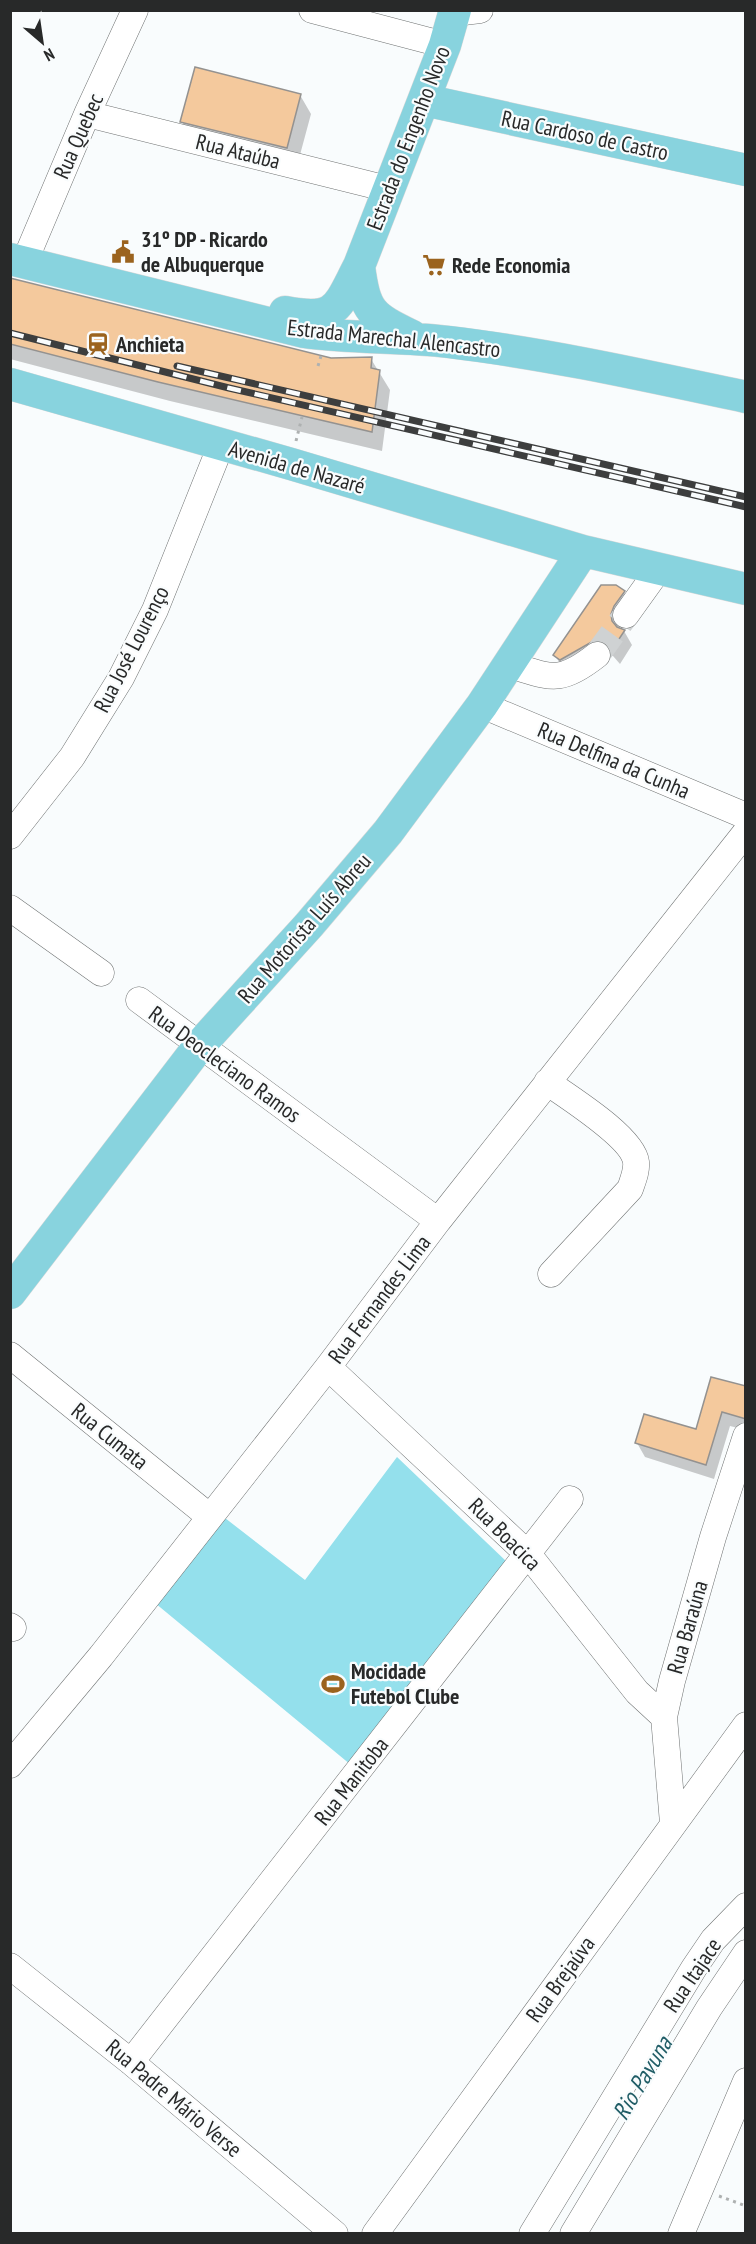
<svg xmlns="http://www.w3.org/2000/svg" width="756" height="2244" viewBox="0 0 756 2244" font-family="'PT Sans Narrow',sans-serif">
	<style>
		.green { fill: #94e0ec }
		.shadow { fill: #0003 }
		.building { fill: #f4c99d; stroke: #949290; stroke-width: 1.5 }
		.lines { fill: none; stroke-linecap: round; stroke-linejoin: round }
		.minor-tunnel { stroke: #cfd2d3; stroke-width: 26; stroke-dasharray: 26 13; stroke-linecap: butt }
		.minor-casing { stroke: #707373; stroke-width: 27 }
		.major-casing { stroke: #d8d8d8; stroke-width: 33 }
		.path { stroke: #aeb1b1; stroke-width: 3; stroke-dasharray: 3 4.5; stroke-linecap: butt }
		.minor { stroke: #fff; stroke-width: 26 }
		.major { stroke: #88d3de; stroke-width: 32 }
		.rail-casing { stroke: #3d3e3e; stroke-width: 7 }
		.rail { stroke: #f9fcfd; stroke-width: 4.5; stroke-dasharray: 14; stroke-linecap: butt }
		.labels { text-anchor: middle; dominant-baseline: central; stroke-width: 4.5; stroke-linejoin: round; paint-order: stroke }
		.street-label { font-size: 22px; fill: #282929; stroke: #f9fcfd }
		.poi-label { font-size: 22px; font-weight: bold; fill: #282929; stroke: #f9fcfd; text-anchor: start }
		.water-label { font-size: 24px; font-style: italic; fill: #205d66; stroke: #f9fcfd }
	</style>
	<rect width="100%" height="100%" fill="#f9fcfd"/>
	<path class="green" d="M 397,1457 L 507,1562 L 351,1765 L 155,1603 L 225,1518 L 305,1580 Z"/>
	<path class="shadow" d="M 300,95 L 311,114 L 297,166 L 193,141 L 182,122 Z
		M 10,279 L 331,360 L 371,359 L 390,390 L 382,451 L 170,401 L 10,359 Z
		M 624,592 L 632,606 L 621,621 L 619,629 L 624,631 L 632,645 L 620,664 L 613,656 L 605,654 L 563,669 L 555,655 Z
		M 746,1388 L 746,1430 L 730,1426 L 714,1479 L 645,1457 L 637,1443 L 697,1431 Z"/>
	<path class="building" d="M 195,67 L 301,94 L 287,148 L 180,122 Z
		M 10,278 L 331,358 L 372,357 L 371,368 L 380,370 L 372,432 L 158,382 L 10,344 Z
		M 601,585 L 616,585 L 625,591 L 614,606 L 611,614 L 612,621 L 617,627 L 625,630 L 611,651 L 604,642 L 595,640 L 560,660 L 553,655 Z
		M 711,1377 L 746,1386 L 746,1419 L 722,1412 L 706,1465 L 635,1443 L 644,1414 L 696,1429 Z"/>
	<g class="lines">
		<path class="minor-tunnel" d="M 597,655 L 626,615"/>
		<g class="minor-casing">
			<path id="minor" d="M 312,10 L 445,45
				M 455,13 L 480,10
				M 87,114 L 388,189
				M 24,263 L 87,114 L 135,10
				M 626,615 L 659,569
				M 509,665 C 551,677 559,685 597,655
				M 482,705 L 746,816
				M 10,836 L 72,757 L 121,678 L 155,610 L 221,445
				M 10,908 L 101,973
				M 139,1000 L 438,1221
				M 547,1082 C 568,1097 633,1137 636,1162 C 637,1171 633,1180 630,1189 L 551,1274
				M 10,1355 L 210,1517
				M 328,1367 L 528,1554 L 637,1692 L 664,1717
				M 10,1626 L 13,1628
				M 10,1765 L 101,1656 L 328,1367 L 438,1221 L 746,832
				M 673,1823 L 664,1717 L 672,1681 L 713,1537 L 746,1436
				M 10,1966 L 131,2062 L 335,2234
				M 131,2062 L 570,1499
				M 375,2234 L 746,1725
				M 532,2234 L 694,1968 L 713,1940 L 746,1906
				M 573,2234 L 709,2008 L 746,1953
				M 681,2234 L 746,2081"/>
		</g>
		<g class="major-casing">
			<path id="major" d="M 424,100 L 746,170
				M 10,259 L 304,332 C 352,339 401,336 449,342 C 549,354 647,376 746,397
				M 359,266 C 365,312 371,316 412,336
				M 285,312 C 337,322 337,308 359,266 L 445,45 L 455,10
				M 10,384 L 291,464 L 583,551 L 746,589
				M 10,1293 L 200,1045 L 309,925 L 388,832 L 482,705 L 583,551"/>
		</g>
		<path class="path" d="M 318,366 L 321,356
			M 296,441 L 302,417
			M 719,2196 L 746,2206"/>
		<use href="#minor" class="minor"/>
		<use href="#major" class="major"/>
		<g class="rail-casing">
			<path id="rail" d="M 10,333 L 229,388 L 746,507
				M 177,366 L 746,497"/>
		</g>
		<use href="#rail" class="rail"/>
	</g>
	<defs>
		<g id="civic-bare" transform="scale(1.8)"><path d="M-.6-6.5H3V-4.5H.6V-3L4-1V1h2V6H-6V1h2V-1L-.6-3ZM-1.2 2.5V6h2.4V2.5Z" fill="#9b631e" stroke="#f9fcfd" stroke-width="2.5" paint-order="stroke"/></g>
		<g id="supermarket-bare" transform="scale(1.8)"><path d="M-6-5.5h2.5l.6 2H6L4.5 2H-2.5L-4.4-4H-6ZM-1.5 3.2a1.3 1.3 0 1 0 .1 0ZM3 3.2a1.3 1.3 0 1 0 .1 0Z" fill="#9b631e" stroke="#f9fcfd" stroke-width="2.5" paint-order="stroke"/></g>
		<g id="station-bare" transform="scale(1.8)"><path d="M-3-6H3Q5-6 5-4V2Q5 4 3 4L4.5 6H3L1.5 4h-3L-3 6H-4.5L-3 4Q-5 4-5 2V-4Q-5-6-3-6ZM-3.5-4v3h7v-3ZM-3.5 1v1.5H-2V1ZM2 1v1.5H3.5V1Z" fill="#9b631e" stroke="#f9fcfd" stroke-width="2.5" paint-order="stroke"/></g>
		<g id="stadium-bare" transform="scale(1.8)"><path d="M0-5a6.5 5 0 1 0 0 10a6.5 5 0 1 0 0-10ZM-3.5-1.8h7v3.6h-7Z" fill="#9b631e" stroke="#f9fcfd" stroke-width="2.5" paint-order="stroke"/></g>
	</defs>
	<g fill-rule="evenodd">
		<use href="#civic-bare" x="123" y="252"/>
		<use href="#supermarket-bare" x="434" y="265"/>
		<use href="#station-bare" x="98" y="344"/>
		<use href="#stadium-bare" x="333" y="1684"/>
	</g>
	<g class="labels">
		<g class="street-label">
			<text transform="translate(585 135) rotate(12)">Rua Cardoso de Castro</text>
			<text transform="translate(78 136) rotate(-66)">Rua Quebec</text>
			<text transform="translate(408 138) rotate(-69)">Estrada do Engenho Novo</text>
			<text transform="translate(238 151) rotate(14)">Rua Ataúba</text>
			<text transform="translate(394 338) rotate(6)">Estrada Marechal Alencastro</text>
			<text transform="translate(297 467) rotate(16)">Avenida de Nazaré</text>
			<text transform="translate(131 649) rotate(-63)">Rua José Lourenço</text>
			<text transform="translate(614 760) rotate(23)">Rua Delfina da Cunha</text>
			<text transform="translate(304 928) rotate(-49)">Rua Motorista Luís Abreu</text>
			<text transform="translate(225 1064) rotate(36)">Rua Deocleciano Ramos</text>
			<text transform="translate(379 1299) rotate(-53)">Rua Fernandes Lima</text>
			<text transform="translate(110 1436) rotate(39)">Rua Cumata</text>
			<text transform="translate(505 1534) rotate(45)">Rua Boacica</text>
			<text transform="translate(687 1627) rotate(-74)">Rua Baraúna</text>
			<text transform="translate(351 1781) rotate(-52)">Rua Manitoba</text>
			<text transform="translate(692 1975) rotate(-56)">Rua Itajace</text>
			<text transform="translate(560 1979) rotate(-54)">Rua Brejaúva</text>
			<text transform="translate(174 2098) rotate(40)">Rua Padre Mário Verse</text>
		</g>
		<g class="poi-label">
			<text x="141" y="239">31º DP - Ricardo<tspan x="141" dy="25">de Albuquerque</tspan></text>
			<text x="452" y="265">Rede Economia</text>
			<text x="116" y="344">Anchieta</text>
			<text x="351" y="1671">Mocidade<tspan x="351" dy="25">Futebol Clube</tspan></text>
		</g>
		<g class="water-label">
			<text transform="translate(642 2078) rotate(-59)">Rio Pavuna</text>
		</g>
	</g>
	<rect width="756" height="2244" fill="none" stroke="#282929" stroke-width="24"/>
	<g transform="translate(42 42) rotate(151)" stroke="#f9fcfd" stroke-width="4.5" paint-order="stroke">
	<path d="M0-4.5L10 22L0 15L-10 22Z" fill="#282929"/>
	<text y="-9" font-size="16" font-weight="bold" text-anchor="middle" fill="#282929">N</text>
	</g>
</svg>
